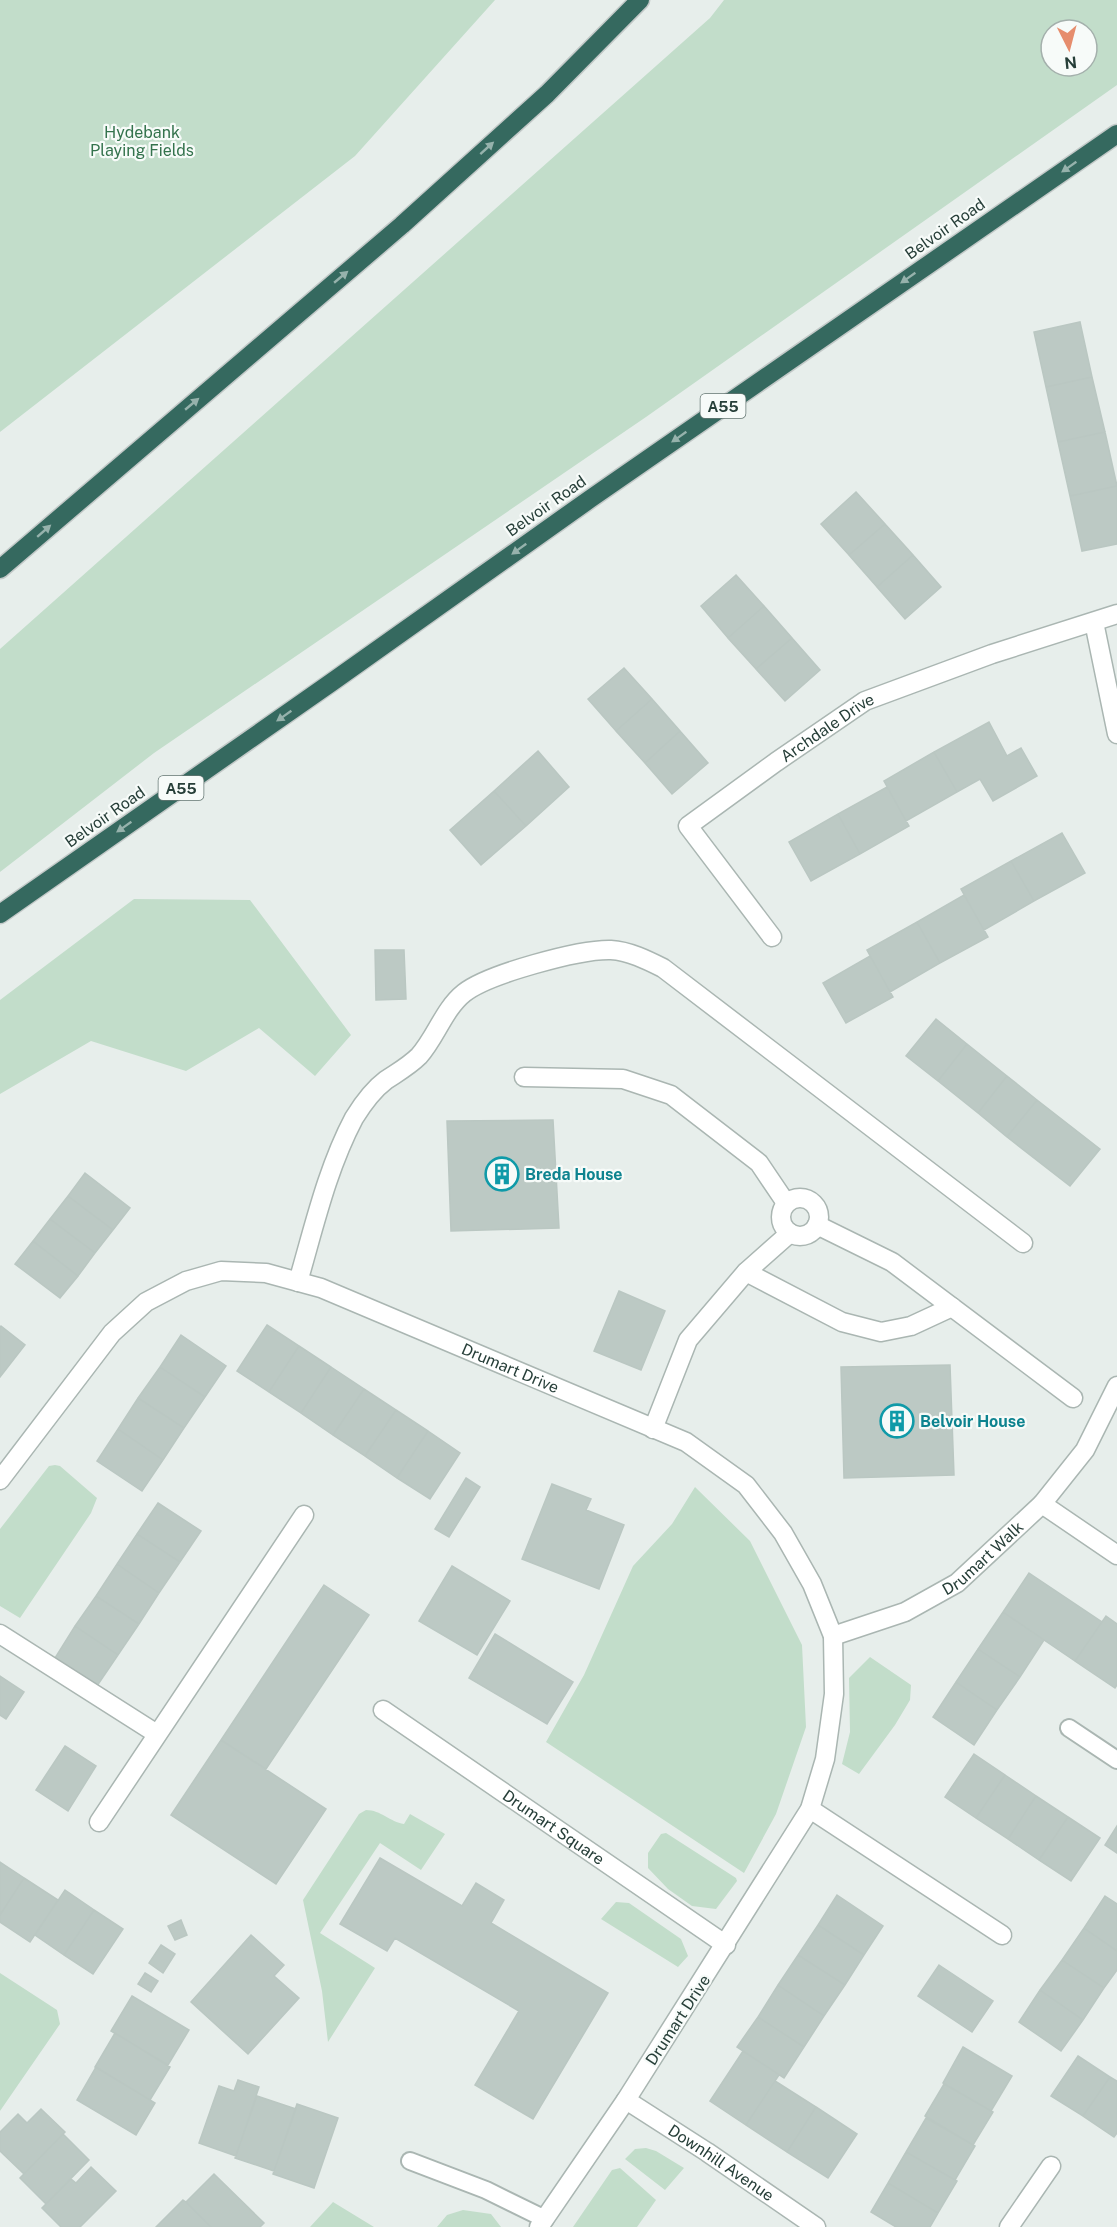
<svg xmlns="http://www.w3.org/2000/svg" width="1117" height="2227" viewBox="0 0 1117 2227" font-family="'Public Sans',sans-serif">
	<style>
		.green { fill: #c2ddca; fill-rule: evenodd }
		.building { fill: #bcc9c4; stroke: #bac7c2; stroke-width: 1.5 }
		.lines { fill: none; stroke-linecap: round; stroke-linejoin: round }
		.lane-casing { stroke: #aab6b2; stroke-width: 20 }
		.street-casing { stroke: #aab6b2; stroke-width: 21 }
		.highway-casing { stroke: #c3c9c8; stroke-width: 21 }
		.lane { stroke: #fff; stroke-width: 16 }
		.street { stroke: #fff; stroke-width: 18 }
		.highway { stroke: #35695f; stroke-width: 18 }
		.oneway { fill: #96b2ac }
		.labels { text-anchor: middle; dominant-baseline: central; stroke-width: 4.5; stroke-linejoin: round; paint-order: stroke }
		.shield { fill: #f7fbf9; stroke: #657773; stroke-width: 1.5 }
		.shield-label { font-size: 15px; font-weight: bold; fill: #273f39 }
		.park-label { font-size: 16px; fill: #34734d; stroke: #f7fbf9 }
		.street-label { font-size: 16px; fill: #273f39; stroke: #f7fbf9 }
		.culture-label { font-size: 16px; font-weight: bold; fill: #0d838f; stroke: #f7fbf9; text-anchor: start }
	</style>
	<rect width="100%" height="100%" fill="#e7eeeb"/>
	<path class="green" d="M 0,0 L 495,0 L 355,156 L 0,432 Z
		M 724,0 L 1117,0 L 1117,85 L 646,417 L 154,753 L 0,872 L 0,649 L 710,18 ZM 1051,30 L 1087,30 L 1087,66 L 1051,66 Z
		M 134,899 L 250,900 L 351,1035 L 315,1076 L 259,1028 L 186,1071 L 91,1041 L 0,1094 L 0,1000 Z
		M 55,1465 L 60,1466 L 97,1498 L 91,1513 L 20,1618 L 0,1606 L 0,1529 L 49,1466 Z
		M 695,1487 L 750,1541 L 802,1645 L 806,1727 L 776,1814 L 744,1873 L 546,1742 L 584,1675 L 633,1566 L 672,1524 Z
		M 870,1657 L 911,1685 L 910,1700 L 895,1725 L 859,1774 L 842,1764 L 850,1732 L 849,1678 Z
		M 366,1810 C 381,1810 390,1822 404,1824 L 410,1814 L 445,1834 L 421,1870 L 380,1843 L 320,1933 L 375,1968 L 328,2042 L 322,1991 L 303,1900 L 359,1814 Z
		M 666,1833 L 736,1878 L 737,1881 L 716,1909 L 692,1906 L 668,1889 L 648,1868 L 648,1853 L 661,1834 Z
		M 616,1902 L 629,1903 L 681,1939 L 688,1956 L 678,1967 L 601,1919 Z
		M 0,1973 L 57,2010 L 60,2024 L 0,2111 Z
		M 646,2148 L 656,2151 L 684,2168 L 665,2190 L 625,2159 L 635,2149 Z
		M 620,2168 L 656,2200 L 637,2227 L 573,2227 L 612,2170 Z
		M 333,2202 L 374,2227 L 310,2227 Z
		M 463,2210 L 491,2214 L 501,2227 L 437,2227 L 447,2215 Z"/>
	<path class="building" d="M 1080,322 L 1092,377 L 1046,387 L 1034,332 Z
		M 1092,377 L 1105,432 L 1058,442 L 1046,387 Z
		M 1105,432 L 1117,486 L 1070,496 L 1058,442 Z
		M 1117,486 L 1117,544 L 1082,551 L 1070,496 Z
		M 856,492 L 885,524 L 849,555 L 821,524 Z
		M 885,524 L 913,555 L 877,587 L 849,555 Z
		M 913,555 L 941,587 L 905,619 L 877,587 Z
		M 736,575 L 764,606 L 728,638 L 701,606 Z
		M 764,606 L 792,638 L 756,669 L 728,638 Z
		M 792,638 L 820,670 L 785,701 L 756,669 Z
		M 624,668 L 652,699 L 616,731 L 588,699 Z
		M 652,699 L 680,731 L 645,763 L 616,731 Z
		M 989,722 L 1007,756 L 1021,748 L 1037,776 L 993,801 L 980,779 L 957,792 L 934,752 Z
		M 680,731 L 708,763 L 672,794 L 645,763 Z
		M 538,751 L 569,787 L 526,826 L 494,791 Z
		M 934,752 L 957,792 L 906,821 L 884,781 Z
		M 887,787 L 909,826 L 860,854 L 838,814 Z
		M 494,791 L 526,826 L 481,865 L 450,830 Z
		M 838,814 L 860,854 L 811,881 L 789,842 Z
		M 1062,833 L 1085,873 L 1034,901 L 1011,861 Z
		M 1011,861 L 1034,901 L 984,930 L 961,889 Z
		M 964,895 L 988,937 L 940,963 L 917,922 Z
		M 917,922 L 940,963 L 890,992 L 867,950 Z
		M 375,950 L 404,950 L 406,999 L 376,1000 Z
		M 870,956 L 893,997 L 846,1023 L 823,983 Z
		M 936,1019 L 967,1044 L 938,1081 L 906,1056 Z
		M 967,1044 L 1007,1076 L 978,1113 L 938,1081 Z
		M 1007,1076 L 1037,1100 L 1007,1137 L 978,1113 Z
		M 1037,1100 L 1100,1149 L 1070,1186 L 1007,1137 Z
		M 553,1120 L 559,1228 L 451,1231 L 447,1121 Z
		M 85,1173 L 130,1208 L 113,1230 L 68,1196 Z
		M 68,1196 L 113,1230 L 95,1253 L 50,1219 Z
		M 50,1219 L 95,1253 L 78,1276 L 33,1241 Z
		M 33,1241 L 78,1276 L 60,1298 L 15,1264 Z
		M 619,1291 L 665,1311 L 641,1370 L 594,1351 Z
		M 267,1325 L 299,1346 L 269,1392 L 237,1371 Z
		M 1,1326 L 25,1345 L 0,1377 L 0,1327 Z
		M 181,1335 L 226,1366 L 205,1397 L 160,1367 Z
		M 299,1346 L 331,1367 L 301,1413 L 269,1392 Z
		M 950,1365 L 954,1475 L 844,1478 L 841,1367 Z
		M 160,1367 L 205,1397 L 184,1428 L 138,1398 Z
		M 331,1367 L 364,1389 L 333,1435 L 301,1413 Z
		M 364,1389 L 396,1410 L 365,1456 L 333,1435 Z
		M 138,1398 L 184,1428 L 163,1460 L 118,1429 Z
		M 396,1410 L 428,1431 L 397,1478 L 365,1456 Z
		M 118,1429 L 163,1460 L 142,1491 L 97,1461 Z
		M 428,1431 L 460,1453 L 430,1499 L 397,1478 Z
		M 466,1478 L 480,1487 L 449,1537 L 435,1529 Z
		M 552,1484 L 591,1499 L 586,1510 L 624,1525 L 599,1589 L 522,1559 Z
		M 158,1503 L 201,1531 L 180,1562 L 137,1534 Z
		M 137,1534 L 180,1562 L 159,1593 L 117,1564 Z
		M 117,1564 L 159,1593 L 139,1624 L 96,1596 Z
		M 452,1566 L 510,1601 L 477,1655 L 419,1621 Z
		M 1029,1573 L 1102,1622 L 1075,1661 L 1003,1612 Z
		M 324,1585 L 369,1615 L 266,1769 L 221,1740 Z
		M 96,1596 L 139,1624 L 118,1655 L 75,1626 Z
		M 1003,1612 L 1044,1640 L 1020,1677 L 978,1649 Z
		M 1106,1616 L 1117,1624 L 1117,1685 L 1115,1688 L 1075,1661 Z
		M 75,1626 L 118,1655 L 97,1686 L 55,1658 Z
		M 495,1634 L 573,1682 L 547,1724 L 469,1678 Z
		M 978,1649 L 1020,1677 L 997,1710 L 956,1682 Z
		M 0,1676 L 24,1692 L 6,1719 L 0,1715 Z
		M 956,1682 L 997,1710 L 974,1745 L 933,1717 Z
		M 221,1740 L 326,1809 L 276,1884 L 171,1815 Z
		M 65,1746 L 96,1766 L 68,1811 L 36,1790 Z
		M 974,1754 L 1005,1775 L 976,1818 L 945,1797 Z
		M 1005,1775 L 1036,1796 L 1008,1839 L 976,1818 Z
		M 1036,1796 L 1068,1817 L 1039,1860 L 1008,1839 Z
		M 1068,1817 L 1100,1838 L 1071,1881 L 1039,1860 Z
		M 1117,1826 L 1117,1853 L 1105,1845 Z
		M 380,1858 L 462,1906 L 476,1883 L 504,1900 L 491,1923 L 608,1993 L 533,2119 L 475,2085 L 519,2011 L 395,1938 L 387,1951 L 340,1924 Z
		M 0,1862 L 24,1878 L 0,1915 Z
		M 24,1878 L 58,1900 L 30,1942 L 0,1922 L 0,1915 Z
		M 65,1890 L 94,1910 L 64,1955 L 35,1935 Z
		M 837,1895 L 883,1926 L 864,1955 L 818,1925 Z
		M 1105,1896 L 1117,1904 L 1117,1951 L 1084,1928 Z
		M 94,1910 L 123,1929 L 93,1974 L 64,1955 Z
		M 181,1920 L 187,1935 L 175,1940 L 168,1926 Z
		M 818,1925 L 864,1955 L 845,1985 L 798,1955 Z
		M 1084,1928 L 1117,1951 L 1117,1970 L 1104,1988 L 1062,1960 Z
		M 251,1935 L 284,1965 L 274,1976 L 299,1998 L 248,2054 L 191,2002 Z
		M 161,1945 L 175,1954 L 163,1973 L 149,1963 Z
		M 798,1955 L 845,1985 L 824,2016 L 778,1985 Z
		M 1062,1960 L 1104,1988 L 1083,2020 L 1040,1990 Z
		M 939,1965 L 993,2001 L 972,2032 L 918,1996 Z
		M 145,1973 L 158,1981 L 151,1992 L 138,1984 Z
		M 778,1985 L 824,2016 L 804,2047 L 758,2017 Z
		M 1040,1990 L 1083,2020 L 1061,2051 L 1019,2022 Z
		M 132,1996 L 189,2030 L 168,2065 L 111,2031 Z
		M 758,2017 L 804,2047 L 784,2078 L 737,2047 Z
		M 115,2033 L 170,2067 L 150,2100 L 95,2067 Z
		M 963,2047 L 1012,2076 L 991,2111 L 943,2083 Z
		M 743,2051 L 779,2075 L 746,2125 L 710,2101 Z
		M 1078,2056 L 1110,2077 L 1083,2116 L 1051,2096 Z
		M 96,2067 L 155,2103 L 136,2135 L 77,2100 Z
		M 1110,2077 L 1117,2081 L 1117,2133 L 1114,2137 L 1083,2116 Z
		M 238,2080 L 259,2087 L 236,2156 L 199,2143 L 219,2086 L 234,2091 Z
		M 775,2081 L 816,2107 L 787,2152 L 746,2125 Z
		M 944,2084 L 993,2112 L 973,2145 L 925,2116 Z
		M 257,2096 L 296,2109 L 274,2171 L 235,2158 Z
		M 297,2104 L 338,2118 L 314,2188 L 273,2174 Z
		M 816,2107 L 857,2134 L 828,2178 L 787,2152 Z
		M 41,2109 L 65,2132 L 24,2174 L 0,2151 L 0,2132 L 18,2114 L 27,2123 Z
		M 926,2118 L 975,2146 L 955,2180 L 906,2152 Z
		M 63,2134 L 89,2160 L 46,2204 L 20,2178 Z
		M 906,2152 L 957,2181 L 938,2213 L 888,2183 Z
		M 91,2167 L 116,2191 L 80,2227 L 61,2227 L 42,2208 L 71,2179 L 76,2183 Z
		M 214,2174 L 264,2223 L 260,2227 L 211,2227 L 186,2202 Z
		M 888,2183 L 938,2213 L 930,2227 L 896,2227 L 871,2212 Z
		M 183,2200 L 186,2202 L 211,2227 L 156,2227 Z"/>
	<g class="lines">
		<g class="lane-casing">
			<path id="lane" d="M 1069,1728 L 1117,1760
				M 410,2161 L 486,2190 L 545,2219"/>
		</g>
		<g class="street-casing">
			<g id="street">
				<path d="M 1094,622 L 1117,734"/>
				<path id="s1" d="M 772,937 L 688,826 L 776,762 L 865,701 L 992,654 L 1117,614"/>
				<path d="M 524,1077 L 623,1079 L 671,1095 L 759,1163 L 786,1203"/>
				<circle cx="800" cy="1217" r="19"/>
				<path d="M 817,1225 L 892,1262 L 1073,1398"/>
				<path d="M 746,1272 L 842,1322 L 881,1332 L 911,1326 L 952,1307"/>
				<path d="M 298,1282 C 314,1227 327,1169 354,1118 C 362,1105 374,1089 386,1080 C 398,1072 409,1066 419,1056 C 436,1037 444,1009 464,993 C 488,974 580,949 611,950 C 629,951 647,960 663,968 L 1023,1243"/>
				<path d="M 653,1429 L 688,1340 L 746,1272 L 790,1233"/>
				<path id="s2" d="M 0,1480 L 112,1333 L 146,1302 L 186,1281 L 221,1271 L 266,1273 L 321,1288 L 686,1442 L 746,1485 L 783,1533 L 812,1584 L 833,1636 L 834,1694 L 825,1759 L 810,1809 L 626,2100 L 539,2227"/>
				<path d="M 1042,1504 L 1085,1450 L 1117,1386"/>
				<path d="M 0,1634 L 157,1734"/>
				<path id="s3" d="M 833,1636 L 905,1612 L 957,1583 L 1042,1504 L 1117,1555"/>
				<path id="s4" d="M 383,1710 L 726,1945"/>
				<path d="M 810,1809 L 1002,1935"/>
				<path d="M 99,1822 L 304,1515"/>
				<path id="s5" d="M 626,2100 L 707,2152 L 816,2227"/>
				<path d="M 1009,2227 L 1051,2166"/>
			</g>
		</g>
		<g class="highway-casing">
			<path id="highway" d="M 0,569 L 402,225 L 547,94 L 640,0
				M 0,914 L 332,682 L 590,499 L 1117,134"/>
		</g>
		<use href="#lane" class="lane"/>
		<use href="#street" class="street"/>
		<use href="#highway" class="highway"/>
	</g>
	<defs><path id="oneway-solid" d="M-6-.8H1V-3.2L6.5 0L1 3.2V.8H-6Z" transform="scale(1.5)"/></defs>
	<g class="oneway">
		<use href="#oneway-solid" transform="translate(487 148) rotate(-42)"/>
		<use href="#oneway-solid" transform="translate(1069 167) rotate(145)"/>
		<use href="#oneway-solid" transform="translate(341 277) rotate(-40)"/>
		<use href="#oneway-solid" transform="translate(908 278) rotate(145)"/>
		<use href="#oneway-solid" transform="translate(192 404) rotate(-40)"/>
		<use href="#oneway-solid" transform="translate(679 437) rotate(145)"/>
		<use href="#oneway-solid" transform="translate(44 531) rotate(-41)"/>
		<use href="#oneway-solid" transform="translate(519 549) rotate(144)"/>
		<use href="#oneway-solid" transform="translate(284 716) rotate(145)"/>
		<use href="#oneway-solid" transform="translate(124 827) rotate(145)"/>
	</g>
	<defs>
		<g id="building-ring" transform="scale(1.725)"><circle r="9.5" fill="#f7fbf9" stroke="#0f9aa8" stroke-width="1.5"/><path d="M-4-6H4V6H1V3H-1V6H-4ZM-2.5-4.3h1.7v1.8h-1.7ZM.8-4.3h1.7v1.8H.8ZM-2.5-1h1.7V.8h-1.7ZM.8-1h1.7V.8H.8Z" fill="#0f9aa8"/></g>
	</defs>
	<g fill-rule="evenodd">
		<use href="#building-ring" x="502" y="1174"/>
		<use href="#building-ring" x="897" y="1421"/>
	</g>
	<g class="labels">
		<g class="shield">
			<rect x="700.5" y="394" width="45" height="24" rx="4.5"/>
			<rect x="158.5" y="776" width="45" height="24" rx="4.5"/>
		</g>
		<g class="shield-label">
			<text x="723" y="406">A55</text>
			<text x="181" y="788">A55</text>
		</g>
		<g class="park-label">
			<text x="142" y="132">Hydebank<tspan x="142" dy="18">Playing Fields</tspan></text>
		</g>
		<g class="street-label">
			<text transform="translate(945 229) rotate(-35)">Belvoir Road</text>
			<text transform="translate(546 506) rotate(-35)">Belvoir Road</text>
			<text stroke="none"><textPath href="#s1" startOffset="310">Archdale Drive</textPath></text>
			<text transform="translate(105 817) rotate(-35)">Belvoir Road</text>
			<text stroke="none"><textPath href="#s2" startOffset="620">Drumart Drive</textPath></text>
			<text stroke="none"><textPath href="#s3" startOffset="171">Drumart Walk</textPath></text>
			<text stroke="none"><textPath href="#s4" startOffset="207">Drumart Square</textPath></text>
			<text transform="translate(678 2020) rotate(-57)">Drumart Drive</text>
			<text stroke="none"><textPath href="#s5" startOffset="114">Downhill Avenue</textPath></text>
		</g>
		<g class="culture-label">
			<text x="525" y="1174">Breda House</text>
			<text x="920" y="1421">Belvoir House</text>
		</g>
	</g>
	<g transform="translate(1069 48) rotate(174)"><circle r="28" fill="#f7fbf9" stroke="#a4b0ac" stroke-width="1.5"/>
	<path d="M0-4.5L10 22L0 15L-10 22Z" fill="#e68d6d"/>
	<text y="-9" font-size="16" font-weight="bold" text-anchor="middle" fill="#273f39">N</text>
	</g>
</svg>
